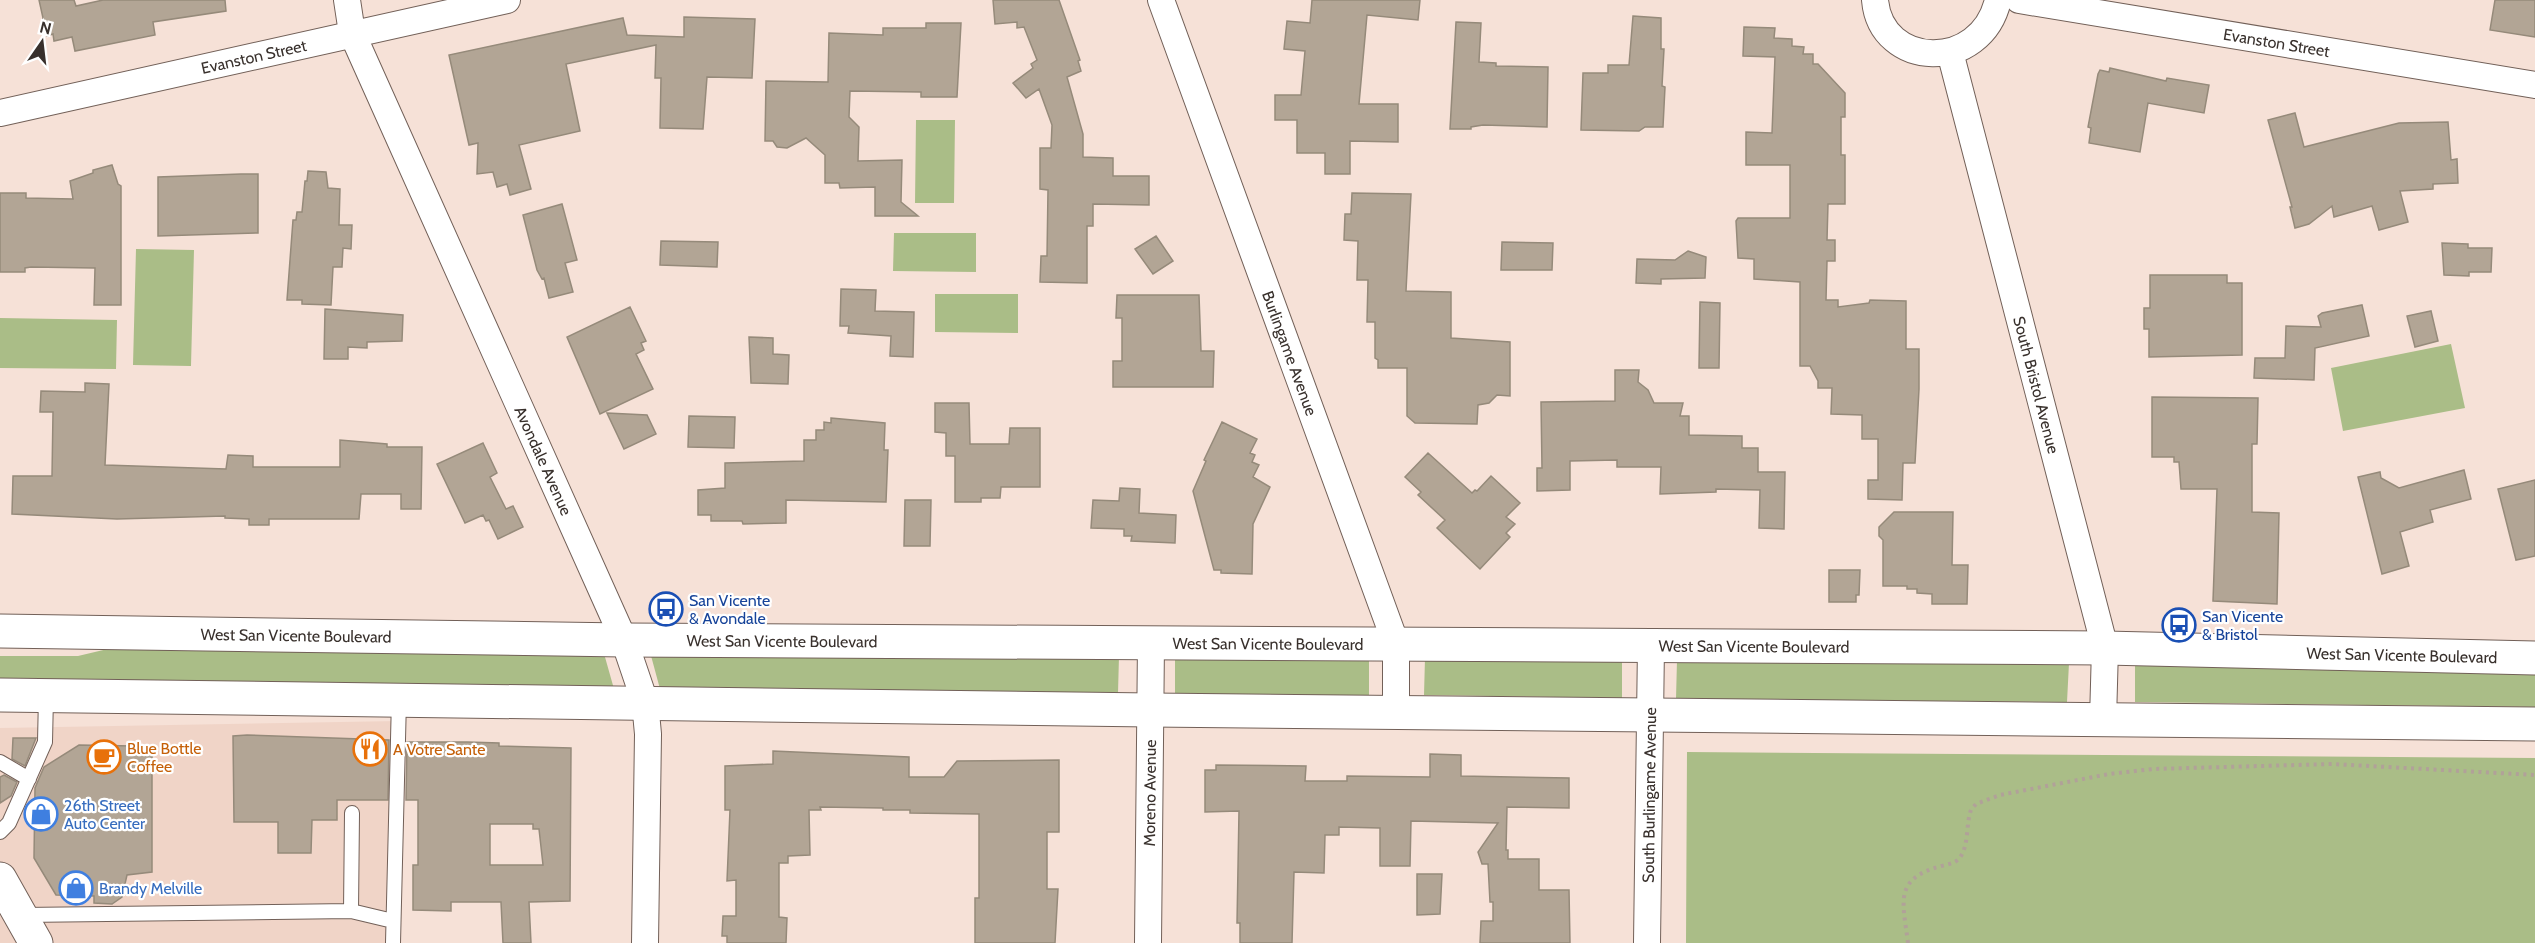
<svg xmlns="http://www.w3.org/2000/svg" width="2535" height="943" viewBox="0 0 2535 943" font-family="Cabin,sans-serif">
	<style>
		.built { fill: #f0d4c7 }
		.green { fill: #aabd87 }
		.building { fill: #b2a595; stroke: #958a7a; stroke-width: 1.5; fill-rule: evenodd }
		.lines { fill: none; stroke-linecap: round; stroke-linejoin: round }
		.lane-casing { stroke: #726058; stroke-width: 16 }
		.street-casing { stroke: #726058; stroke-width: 28 }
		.secondary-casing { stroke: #726058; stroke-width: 35 }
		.path { stroke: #b1a199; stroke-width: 4; stroke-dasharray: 3 4.5; stroke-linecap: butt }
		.lane { stroke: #fff; stroke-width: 14 }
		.street { stroke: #fff; stroke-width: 26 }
		.secondary { stroke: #fff; stroke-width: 33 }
		.labels { text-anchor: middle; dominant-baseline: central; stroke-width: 4.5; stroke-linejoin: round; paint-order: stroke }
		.street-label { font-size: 16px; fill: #38302c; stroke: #fff }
		.transit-label { font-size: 16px; fill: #164399; stroke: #fff; text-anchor: start }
		.food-label { font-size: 16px; fill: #c56008; stroke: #fff; text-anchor: start }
		.shop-label { font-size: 16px; fill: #366cbe; stroke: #fff; text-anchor: start }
	</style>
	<rect width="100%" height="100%" fill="#f6e1d7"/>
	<path class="built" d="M 399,721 L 398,943 L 0,943 L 0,728 Z"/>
	<path class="green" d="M 916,120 L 955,120 L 954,203 L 915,203 Z
		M 894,233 L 976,233 L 976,272 L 893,271 Z
		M 136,249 L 194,250 L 191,366 L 133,365 Z
		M 935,294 L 1018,294 L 1018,333 L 935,332 Z
		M 0,318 L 117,320 L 116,369 L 0,368 Z
		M 2451,344 L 2465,408 L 2343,431 L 2331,368 Z
		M 116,647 L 603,650 L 614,689 L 0,684 L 0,656 L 78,656 Z
		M 650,652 L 1119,656 L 1118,693 L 660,689 Z
		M 1175,655 L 1369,657 L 1369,696 L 1175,695 Z
		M 1425,658 L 1622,659 L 1622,698 L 1424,695 Z
		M 1677,660 L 2069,663 L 2067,702 L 1676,699 Z
		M 2135,663 L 2535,668 L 2535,707 L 2135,702 Z
		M 1687,752 L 2535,758 L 2535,943 L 1686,943 Z"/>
	<path class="building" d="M 39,0 L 74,0 L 76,6 L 103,0 L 225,0 L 226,11 L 153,22 L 155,35 L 75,51 L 72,37 L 54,41 L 53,34 L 47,36 Z
		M 993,0 L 1059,0 L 1080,60 L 1078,61 L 1081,71 L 1067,77 L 1083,134 L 1083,157 L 1113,158 L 1113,176 L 1149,176 L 1149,205 L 1093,204 L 1093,226 L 1087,226 L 1087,283 L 1040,282 L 1041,256 L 1047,256 L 1048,190 L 1040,189 L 1040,148 L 1051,148 L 1052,125 L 1039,89 L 1026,98 L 1013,83 L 1033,68 L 1031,64 L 1037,60 L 1024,27 L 1017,28 L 1017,22 L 995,24 Z
		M 1312,0 L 1420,0 L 1418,20 L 1367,15 L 1359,104 L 1398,104 L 1398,142 L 1350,141 L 1350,174 L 1325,174 L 1325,153 L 1297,153 L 1297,120 L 1275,120 L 1275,95 L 1301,95 L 1305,51 L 1284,49 L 1287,21 L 1310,23 Z
		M 2495,0 L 2535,0 L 2535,37 L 2490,30 Z
		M 1633,16 L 1661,18 L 1661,49 L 1664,49 L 1662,86 L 1665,87 L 1663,127 L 1645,127 L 1639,131 L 1581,130 L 1583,73 L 1608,73 L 1608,65 L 1629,65 Z
		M 684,17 L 755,19 L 752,78 L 707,77 L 703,129 L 660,128 L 661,78 L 655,78 L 656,45 L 566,64 L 580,131 L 519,145 L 531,189 L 510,195 L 507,184 L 497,187 L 493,172 L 477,174 L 478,143 L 469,145 L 449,55 L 623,18 L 627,35 L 684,37 Z
		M 1456,22 L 1481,23 L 1479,62 L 1496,63 L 1496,66 L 1548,67 L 1547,127 L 1483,125 L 1471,127 L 1471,129 L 1450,129 Z
		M 926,23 L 961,23 L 957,97 L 921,97 L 921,92 L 850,91 L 849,117 L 859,127 L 858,161 L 902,160 L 901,202 L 918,216 L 875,216 L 875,187 L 840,188 L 839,183 L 825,183 L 825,155 L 806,138 L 787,148 L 777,147 L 773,141 L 765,141 L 766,81 L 828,82 L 829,33 L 883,35 L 883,28 L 926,28 Z
		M 1744,27 L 1775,28 L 1774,38 L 1792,39 L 1792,46 L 1804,47 L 1803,54 L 1813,54 L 1813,64 L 1818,64 L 1845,93 L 1845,117 L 1841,117 L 1841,155 L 1845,155 L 1845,204 L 1828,204 L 1827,240 L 1835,240 L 1835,261 L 1827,261 L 1826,300 L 1838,300 L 1838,307 L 1869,303 L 1870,300 L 1906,301 L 1906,349 L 1919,349 L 1919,389 L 1915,463 L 1903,463 L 1902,500 L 1868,499 L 1868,480 L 1878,480 L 1878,439 L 1862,439 L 1862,415 L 1831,414 L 1832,388 L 1818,388 L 1818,381 L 1810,366 L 1800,366 L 1800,282 L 1754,279 L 1754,259 L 1738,258 L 1736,221 L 1738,218 L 1790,218 L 1790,165 L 1746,165 L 1746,132 L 1772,133 L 1775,57 L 1743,56 Z
		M 2110,68 L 2166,81 L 2167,78 L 2209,85 L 2204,113 L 2148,103 L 2140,152 L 2089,143 L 2091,128 L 2088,127 L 2098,74 L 2100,70 L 2109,72 Z
		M 2295,113 L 2304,147 L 2399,123 L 2448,122 L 2451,160 L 2457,159 L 2458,183 L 2433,184 L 2433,189 L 2400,191 L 2408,222 L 2379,230 L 2372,206 L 2334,217 L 2332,206 L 2309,224 L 2295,228 L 2290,207 L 2292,207 L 2268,120 Z
		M 112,165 L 118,184 L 121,186 L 121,305 L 94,305 L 95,268 L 31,267 L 25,268 L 25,272 L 0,272 L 0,193 L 26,193 L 26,198 L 73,199 L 70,181 L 93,173 L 93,170 Z
		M 308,171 L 326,172 L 328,188 L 340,189 L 339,225 L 352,225 L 351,249 L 343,248 L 342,267 L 333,267 L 331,305 L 302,304 L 302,300 L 287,300 L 293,220 L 296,220 L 297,212 L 302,212 L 305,181 L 307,181 Z
		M 241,174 L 258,174 L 258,233 L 158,236 L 158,177 Z
		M 1352,193 L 1411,194 L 1406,291 L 1451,292 L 1451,338 L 1510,342 L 1510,396 L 1497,395 L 1489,403 L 1478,405 L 1477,424 L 1415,423 L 1407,416 L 1407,368 L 1378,368 L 1378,360 L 1375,358 L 1375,322 L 1367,322 L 1368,280 L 1357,280 L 1358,241 L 1344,240 L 1345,214 L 1351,214 Z
		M 562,204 L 577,260 L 565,263 L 573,292 L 549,298 L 544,278 L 542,279 L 537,270 L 523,215 Z
		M 1156,236 L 1173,261 L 1153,274 L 1135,249 Z
		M 661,241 L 718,242 L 717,267 L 660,265 Z
		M 1502,242 L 1553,243 L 1552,270 L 1501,270 Z
		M 2442,243 L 2468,244 L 2468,248 L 2492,248 L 2491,272 L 2469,272 L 2469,276 L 2444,275 Z
		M 1688,251 L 1706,257 L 1705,278 L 1661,279 L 1661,284 L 1636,283 L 1637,259 L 1675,260 Z
		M 2150,275 L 2227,275 L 2227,283 L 2242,283 L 2242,355 L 2149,357 L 2149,329 L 2144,329 L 2144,308 L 2150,308 Z
		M 841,289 L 876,290 L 875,311 L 914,312 L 913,357 L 890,356 L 891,336 L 848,333 L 849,326 L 840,326 Z
		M 1117,295 L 1199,295 L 1201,351 L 1214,351 L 1213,387 L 1113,387 L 1113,361 L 1122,361 L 1122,318 L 1116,318 Z
		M 1700,302 L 1720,303 L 1719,368 L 1699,368 Z
		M 2362,305 L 2369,336 L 2315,348 L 2314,380 L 2254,378 L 2255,358 L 2285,358 L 2286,326 L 2321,327 L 2318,316 L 2322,313 Z
		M 630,307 L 646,341 L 641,343 L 644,350 L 636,354 L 653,389 L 600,414 L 567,337 Z
		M 325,309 L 403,315 L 402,341 L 367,342 L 367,348 L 348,347 L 348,359 L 324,359 Z
		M 2431,311 L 2438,341 L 2415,347 L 2407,316 Z
		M 749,337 L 773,338 L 773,354 L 789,355 L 788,384 L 751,383 Z
		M 1615,370 L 1639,370 L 1638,382 L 1648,390 L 1654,403 L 1683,403 L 1680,416 L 1689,416 L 1689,435 L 1742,436 L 1742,448 L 1758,448 L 1758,472 L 1785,472 L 1784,529 L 1759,528 L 1760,490 L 1716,489 L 1716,492 L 1660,494 L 1661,467 L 1617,467 L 1617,460 L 1570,461 L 1570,490 L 1537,491 L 1537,468 L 1542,468 L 1541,402 L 1615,401 Z
		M 85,383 L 109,384 L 105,465 L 226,469 L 228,455 L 253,456 L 253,467 L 340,467 L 340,440 L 387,444 L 387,447 L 422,447 L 421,509 L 401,509 L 401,494 L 361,494 L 359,519 L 269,519 L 269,525 L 249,525 L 249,519 L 225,518 L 225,516 L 117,519 L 12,514 L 13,476 L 52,476 L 53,412 L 40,412 L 41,391 L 85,392 Z
		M 2152,397 L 2258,398 L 2257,444 L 2252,444 L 2252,512 L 2279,513 L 2277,604 L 2213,601 L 2217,489 L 2181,489 L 2179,462 L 2174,462 L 2174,457 L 2152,457 Z
		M 935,403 L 969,403 L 970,444 L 1009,444 L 1010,428 L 1040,428 L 1040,487 L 1001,487 L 1000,498 L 981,498 L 981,502 L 955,502 L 955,456 L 946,456 L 946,433 L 935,432 Z
		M 607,413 L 647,415 L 656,434 L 624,449 Z
		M 689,416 L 735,417 L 734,448 L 688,447 Z
		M 831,418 L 885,423 L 884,450 L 888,450 L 886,502 L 786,500 L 786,523 L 743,524 L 742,521 L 711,521 L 711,515 L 698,515 L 698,490 L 725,488 L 725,463 L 804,461 L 804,440 L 816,440 L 816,430 L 824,430 L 824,422 L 831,423 Z
		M 1222,422 L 1257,439 L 1250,453 L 1255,455 L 1252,462 L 1259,465 L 1253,477 L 1270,487 L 1253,524 L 1252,574 L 1221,573 L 1221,570 L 1214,570 L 1193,491 L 1206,461 L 1204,460 Z
		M 483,443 L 497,473 L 490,477 L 506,509 L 513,506 L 523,527 L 498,539 L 489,520 L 486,521 L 483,515 L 465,523 L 437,464 Z
		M 1428,453 L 1472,493 L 1475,490 L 1477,491 L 1491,476 L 1520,503 L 1506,517 L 1515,524 L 1506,533 L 1510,537 L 1480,569 L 1437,528 L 1445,520 L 1418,495 L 1421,492 L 1405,477 Z
		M 2464,470 L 2471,499 L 2430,510 L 2433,522 L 2400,532 L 2409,566 L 2382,574 L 2358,477 L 2380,472 L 2381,478 L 2399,488 Z
		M 2535,480 L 2535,556 L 2516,560 L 2498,489 Z
		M 1120,488 L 1140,489 L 1139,513 L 1176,515 L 1175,543 L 1131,541 L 1132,536 L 1124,536 L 1124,529 L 1091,528 L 1093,500 L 1119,501 Z
		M 905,500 L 931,500 L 930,546 L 904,546 Z
		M 1894,512 L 1953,512 L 1952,565 L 1968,565 L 1967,604 L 1932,604 L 1932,594 L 1917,593 L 1917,589 L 1907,589 L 1907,586 L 1883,586 L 1883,540 L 1879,536 L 1879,527 Z
		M 1829,570 L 1860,570 L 1859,595 L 1856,595 L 1856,602 L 1829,602 Z
		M 247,735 L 389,740 L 388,800 L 337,800 L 337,820 L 312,820 L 311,853 L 278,853 L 278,822 L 234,822 L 233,736 Z
		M 13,738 L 36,738 L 25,766 L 12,759 Z
		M 407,742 L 467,742 L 499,743 L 499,746 L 571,748 L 570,901 L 529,902 L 531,943 L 503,943 L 501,902 L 451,902 L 451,911 L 413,910 L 413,865 L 418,865 L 418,800 L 406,800 ZM 490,824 L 533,824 L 533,829 L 539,829 L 543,865 L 490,865 Z
		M 79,745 L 134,746 L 152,750 L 152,872 L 127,875 L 122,897 L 112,904 L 94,903 L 94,896 L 56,895 L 34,858 L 35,788 L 44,767 Z
		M 773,751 L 909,757 L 909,777 L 944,777 L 957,761 L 1059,760 L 1059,832 L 1047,832 L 1047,889 L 1058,889 L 1055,943 L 975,943 L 975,898 L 979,898 L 979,814 L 910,813 L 910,810 L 883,810 L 883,808 L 820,807 L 821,810 L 809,810 L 810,855 L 788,856 L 788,863 L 779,863 L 779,917 L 787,918 L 786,943 L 727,943 L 727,936 L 722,936 L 723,916 L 736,916 L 736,880 L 727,881 L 730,810 L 725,810 L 725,766 L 773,764 Z
		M 1430,754 L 1461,755 L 1461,776 L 1569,778 L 1569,808 L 1507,807 L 1506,850 L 1508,850 L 1508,859 L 1539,859 L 1539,890 L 1569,890 L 1570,943 L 1480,943 L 1481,921 L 1493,921 L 1493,902 L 1490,902 L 1488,864 L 1482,864 L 1478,852 L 1498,823 L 1411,821 L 1410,866 L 1380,866 L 1380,828 L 1339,827 L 1339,835 L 1325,835 L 1324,873 L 1294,872 L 1292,943 L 1240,943 L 1240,923 L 1237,923 L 1239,811 L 1205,812 L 1205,770 L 1216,770 L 1216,765 L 1306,766 L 1305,781 L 1347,781 L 1347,776 L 1430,777 Z
		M 4,775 L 17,782 L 11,796 L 0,803 L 0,777 Z
		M 1417,874 L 1442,874 L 1440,914 L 1417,915 Z"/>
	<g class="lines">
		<g class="lane-casing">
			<path id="lane" d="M 0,762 L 29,779
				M 0,832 L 9,823 L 45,742 L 46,696
				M 351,911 L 393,921
				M 22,915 L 351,911 L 352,813
				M 393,943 L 399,699"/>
		</g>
		<g class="street-casing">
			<g id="street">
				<path id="s1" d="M 347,0 L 352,33 L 624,640 L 645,702 L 648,734 L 645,943"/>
				<path id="s2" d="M 1161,0 L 1396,644 L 1396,712"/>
				<path d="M 1875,0 C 1881,69 1981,73 1998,0"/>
				<path id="s3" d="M 2019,0 L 2535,85"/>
				<path id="s4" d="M 1950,52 L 2105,648 L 2103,720"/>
				<path id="s5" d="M 0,113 L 507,0"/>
				<path id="s6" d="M 1148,943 L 1151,642"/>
				<path id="s7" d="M 1647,943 L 1651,645"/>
			</g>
		</g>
		<g class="secondary-casing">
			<g id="secondary">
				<path id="s8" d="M 0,631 L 624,640 L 2105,648 L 2535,658"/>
				<path d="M 0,695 L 1151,710 L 2535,724"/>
				<path d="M 0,879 L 36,943"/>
			</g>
		</g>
		<path class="path" d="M 1908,943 C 1903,902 1893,879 1941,866 C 1949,864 1957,863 1961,856 C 1969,843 1966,823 1971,810 L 1976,804 L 2000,795 L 2109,774 L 2153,769 L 2332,764 L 2535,775"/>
		<use href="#lane" class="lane"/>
		<use href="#street" class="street"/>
		<use href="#secondary" class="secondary"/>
	</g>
	<defs>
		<g id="bus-ring" transform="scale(1.725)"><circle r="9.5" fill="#fff" stroke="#1a4fb4" stroke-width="1.5"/><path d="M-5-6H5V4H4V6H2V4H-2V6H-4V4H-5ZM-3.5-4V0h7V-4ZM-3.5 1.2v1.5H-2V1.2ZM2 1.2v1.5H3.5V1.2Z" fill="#1a4fb4"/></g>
		<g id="restaurant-ring" transform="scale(1.725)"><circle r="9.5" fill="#fff" stroke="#e8710a" stroke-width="1.5"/><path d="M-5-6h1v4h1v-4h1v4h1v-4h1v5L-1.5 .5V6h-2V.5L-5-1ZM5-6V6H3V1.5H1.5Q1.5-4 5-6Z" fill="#e8710a"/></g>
		<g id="cafe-ring" transform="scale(1.725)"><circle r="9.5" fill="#fff" stroke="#e8710a" stroke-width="1.5"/><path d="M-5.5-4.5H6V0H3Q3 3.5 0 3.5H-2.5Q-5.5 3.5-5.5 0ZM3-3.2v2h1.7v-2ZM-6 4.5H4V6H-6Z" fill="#e8710a"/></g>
		<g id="shop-ring" transform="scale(1.725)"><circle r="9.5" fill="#fff" stroke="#3f7fe0" stroke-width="1.5"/><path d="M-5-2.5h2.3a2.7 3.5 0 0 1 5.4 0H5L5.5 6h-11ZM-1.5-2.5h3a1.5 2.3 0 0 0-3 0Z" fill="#3f7fe0"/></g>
	</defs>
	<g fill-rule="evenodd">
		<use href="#bus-ring" x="666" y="609"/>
		<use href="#bus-ring" x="2179" y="625"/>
		<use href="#restaurant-ring" x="370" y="749"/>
		<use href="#cafe-ring" x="104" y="757"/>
		<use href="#shop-ring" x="41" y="814"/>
		<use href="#shop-ring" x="76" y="888"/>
	</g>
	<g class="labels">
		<g class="street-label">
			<text stroke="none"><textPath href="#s3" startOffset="261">Evanston Street</textPath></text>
			<text stroke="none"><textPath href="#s5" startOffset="260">Evanston Street</textPath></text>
			<text stroke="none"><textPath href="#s2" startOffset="376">Burlingame Avenue</textPath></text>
			<text stroke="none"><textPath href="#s4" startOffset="344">South Bristol Avenue</textPath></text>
			<text stroke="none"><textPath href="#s1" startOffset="502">Avondale Avenue</textPath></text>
			<text stroke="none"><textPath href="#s8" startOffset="296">West San Vicente Boulevard</textPath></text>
			<text stroke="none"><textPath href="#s8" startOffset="782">West San Vicente Boulevard</textPath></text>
			<text stroke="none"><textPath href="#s8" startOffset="1268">West San Vicente Boulevard</textPath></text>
			<text stroke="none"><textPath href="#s8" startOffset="1754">West San Vicente Boulevard</textPath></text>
			<text stroke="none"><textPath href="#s8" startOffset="2402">West San Vicente Boulevard</textPath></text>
			<text stroke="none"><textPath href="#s6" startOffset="150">Moreno Avenue</textPath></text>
			<text stroke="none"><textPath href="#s7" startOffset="148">South Burlingame Avenue</textPath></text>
		</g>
		<g class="transit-label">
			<text x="689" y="600">San Vicente<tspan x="689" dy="18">&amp; Avondale</tspan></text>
			<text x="2202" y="616">San Vicente<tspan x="2202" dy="18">&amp; Bristol</tspan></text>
		</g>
		<g class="food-label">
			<text x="127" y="748">Blue Bottle<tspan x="127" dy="18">Coffee</tspan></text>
			<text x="393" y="749">A Votre Sante</text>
		</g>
		<g class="shop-label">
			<text x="64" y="805">26th Street<tspan x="64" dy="18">Auto Center</tspan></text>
			<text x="99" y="888">Brandy Melville</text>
		</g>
	</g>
	<g transform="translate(42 42) rotate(14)" stroke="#ffffff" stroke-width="4.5" paint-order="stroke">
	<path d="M0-4.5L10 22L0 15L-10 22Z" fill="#38302c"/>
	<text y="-9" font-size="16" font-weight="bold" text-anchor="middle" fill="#38302c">N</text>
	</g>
</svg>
